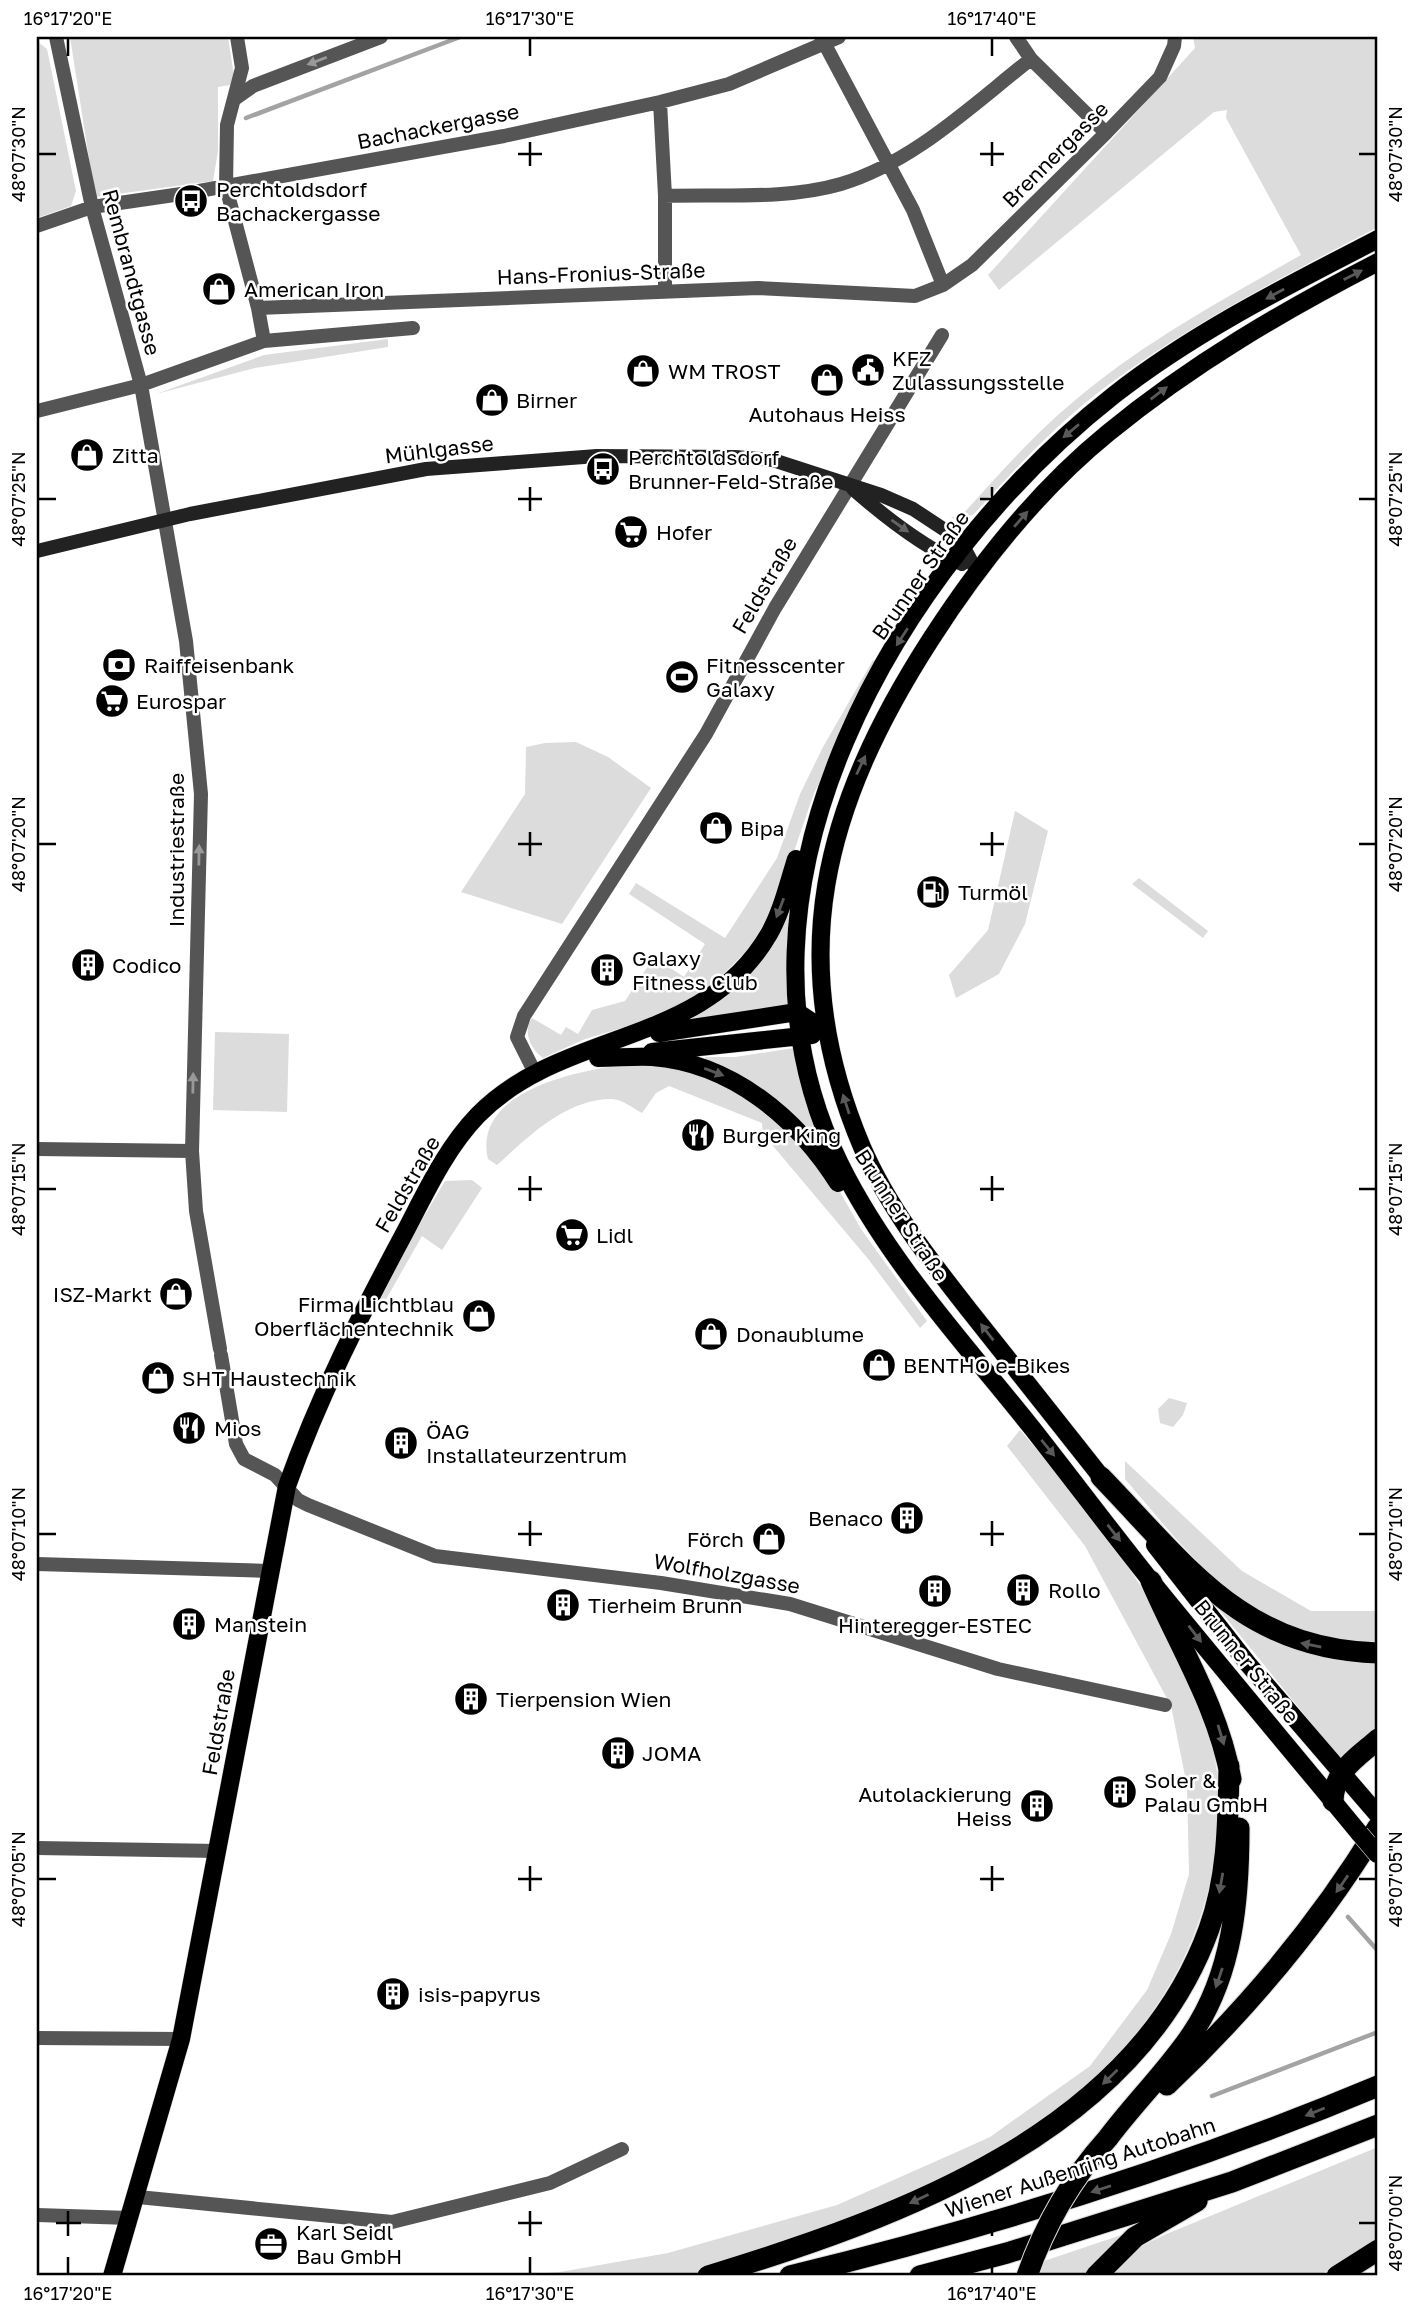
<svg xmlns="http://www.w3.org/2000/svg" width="1415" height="2313" viewBox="0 0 1415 2313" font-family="'Golos Text',sans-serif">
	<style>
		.green { fill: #dcdcdc }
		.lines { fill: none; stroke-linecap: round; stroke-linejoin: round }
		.stream { stroke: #a3a3a3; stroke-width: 4.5 }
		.primary-casing { stroke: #dbdbdb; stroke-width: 19 }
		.highway-casing { stroke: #dbdbdb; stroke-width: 23 }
		.street { stroke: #555; stroke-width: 14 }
		.secondary { stroke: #222; stroke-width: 14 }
		.primary { stroke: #000; stroke-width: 18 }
		.highway { stroke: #000; stroke-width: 21 }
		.primary-bridge-casing { stroke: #dbdbdb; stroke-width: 19; stroke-linecap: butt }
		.highway-bridge-casing { stroke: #dbdbdb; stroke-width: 23; stroke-linecap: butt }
		.primary-bridge { stroke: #000; stroke-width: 18 }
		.highway-bridge { stroke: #000; stroke-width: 21 }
		.oneway { fill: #999 }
		.oneway2 { fill: #595959 }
		.oneway3 { fill: #646464 }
		.ticks { fill: none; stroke: #000; stroke-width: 2.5 }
		.labels { text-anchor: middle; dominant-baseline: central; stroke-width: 5; stroke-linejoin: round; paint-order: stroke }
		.street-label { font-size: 21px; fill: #000; stroke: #fff }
		.poi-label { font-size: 21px; fill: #000; stroke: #fff; text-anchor: start }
		.neatline { fill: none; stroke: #000; stroke-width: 2.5 }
		.ticks-label { font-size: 18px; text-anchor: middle; fill: #000 }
	</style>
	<rect width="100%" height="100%" fill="#fff"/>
	<path class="green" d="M 70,37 L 228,37 L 234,76 L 230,85 L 218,87 L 218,151 L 213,181 L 95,197 Z
		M 1193,37 L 1378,37 L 1378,227 C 1286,275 1192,323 1108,385 C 1058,422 1016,468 974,514 L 959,522 L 951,517 L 961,516 C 997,477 1032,436 1073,402 C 1142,343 1222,300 1301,255 L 1226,118 L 1227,110 L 1214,112 L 999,290 L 988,275 L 1195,48 Z
		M 38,42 L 47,49 L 76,191 L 71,206 L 37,218 Z
		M 388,339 L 388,347 L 255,368 L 156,394 L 264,355 Z
		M 873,660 L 879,663 L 814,793 L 779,895 L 753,944 L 706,992 L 652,1019 L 585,1039 L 543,1058 C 531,1049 522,1032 532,1018 L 561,1035 L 566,1027 L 578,1034 L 592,1010 L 625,1001 L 654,957 L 684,977 L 705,944 L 629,894 L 636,883 L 725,938 L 777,858 L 800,794 L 823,747 Z
		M 576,742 L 608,757 L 651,788 L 562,924 L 461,892 L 525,794 L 526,747 L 545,743 Z
		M 1015,811 L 1048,831 L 1025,924 L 999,974 L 956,998 L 949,975 L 988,930 Z
		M 1139,878 L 1208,931 L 1203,938 L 1132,884 Z
		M 789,914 L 788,1005 L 686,1025 L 685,1018 L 752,969 Z
		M 215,1032 L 289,1034 L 287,1112 L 213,1110 Z
		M 794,1048 L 819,1133 L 813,1135 C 777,1099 751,1083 705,1061 L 705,1057 L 735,1057 Z
		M 638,1063 L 677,1067 L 720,1081 L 784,1126 L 835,1183 L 861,1229 L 927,1321 L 920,1328 L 869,1260 L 763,1134 L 762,1123 L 669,1086 L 656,1093 L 642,1113 C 633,1108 621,1099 612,1099 C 566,1099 529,1136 497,1165 L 488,1159 C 471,1088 588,1068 638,1063 Z
		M 472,1180 L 482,1188 L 442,1250 L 422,1236 L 380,1310 L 378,1304 L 410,1240 L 445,1181 Z
		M 1169,1398 L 1187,1403 L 1183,1415 L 1173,1427 L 1160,1423 L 1158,1409 Z
		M 1020,1430 C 1099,1519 1180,1624 1211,1741 C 1225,1795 1220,1851 1204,1905 C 1149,2091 962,2183 791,2241 C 757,2252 721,2269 685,2276 C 668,2279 648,2276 630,2276 C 588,2276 547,2276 505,2276 L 560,2272 L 668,2253 L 837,2205 L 959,2151 L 990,2137 L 1090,2066 L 1147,1990 L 1171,1934 L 1189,1874 L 1187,1786 L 1171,1706 L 1085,1546 L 1007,1446 Z
		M 1125,1461 L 1242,1571 L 1311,1611 L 1378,1611 L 1378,1641 C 1258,1648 1195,1561 1125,1479 Z
		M 1220,1606 L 1378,1661 L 1378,1727 L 1341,1760 L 1218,1608 Z
		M 1378,2147 L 1378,2238 L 1319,2276 L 1105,2276 L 1136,2249 L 1164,2235 Z
		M 1130,2232 L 1087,2276 L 1038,2276 L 1044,2261 Z"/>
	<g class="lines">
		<path class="stream" d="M 246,118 L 460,37
			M 1348,1917 L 1378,1951
			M 1212,2096 L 1378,2032"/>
		<g class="primary-casing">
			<path id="primary" d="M 659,1033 L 797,1012 L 827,1032
				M 652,1052 L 812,1035
				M 598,1058 C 616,1058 635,1056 652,1057 C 732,1063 797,1118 838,1183
				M 1110,1488 C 1063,1428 1016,1369 969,1310 C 929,1259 888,1207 862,1147 C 782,958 824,805 931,639 C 980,563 1038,490 1108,433 C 1192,364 1283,311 1378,262
				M 1155,1545 L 1248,1664 L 1378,1815
				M 1360,1834 C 1290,1749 1220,1666 1151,1581 C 1111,1531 1072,1479 1032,1428 C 965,1344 888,1261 840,1164 C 705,890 899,564 1114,395 C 1194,332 1289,285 1378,239
				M 112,2276 L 181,2039 L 287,1486 C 319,1396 360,1316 405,1232 C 426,1192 446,1148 478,1115 C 563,1028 703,1048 769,934 C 782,911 788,884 796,859"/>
		</g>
		<g class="highway-casing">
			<path id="highway" d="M 1101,1477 C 1188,1567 1243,1649 1378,1653
				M 1151,1581 C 1180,1648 1218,1707 1231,1779
				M 1333,1801 C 1334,1770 1357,1758 1378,1739
				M 1167,2085 C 1249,2007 1319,1924 1378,1827
				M 1108,2138 C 1135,2102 1167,2071 1192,2034 C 1233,1973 1239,1899 1239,1828
				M 708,2276 C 897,2218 1135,2134 1209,1929 C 1228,1877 1228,1821 1229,1766
				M 790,2276 C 991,2227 1187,2166 1378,2086
				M 920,2276 L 1007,2253 L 1232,2182 L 1378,2125
				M 1096,2276 L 1135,2237 L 1197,2201
				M 1337,2276 L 1378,2250"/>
		</g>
		<path class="street" d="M 56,37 L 92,207 L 141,385 L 186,641 L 201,794 L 192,1151 L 196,1211 L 220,1349
			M 237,37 L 242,68 L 227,125 L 226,187 L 258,308 L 264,341
			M 821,37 L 913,210 L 943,285
			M 1016,37 L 1031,59 L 1106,133
			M 236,98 L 253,86 L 381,37
			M 660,102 L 665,196 L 665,291
			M 665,196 C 722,194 786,200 841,184 C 914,162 972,105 1031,59
			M 37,226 L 92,207 L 188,193 L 504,136 L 660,102 L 729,84 L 839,37
			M 258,308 L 758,288 L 915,296 L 943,285 L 972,265 L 1106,133 L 1160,77 L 1174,46 L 1175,37
			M 37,411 L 141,385 L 264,341 L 413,328
			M 535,1073 L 517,1037 L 524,1016 L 706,734 L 775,608 L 942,335
			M 37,1149 L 192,1151
			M 221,1355 L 236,1444 L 244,1459 L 275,1475 L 298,1500 L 308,1505 L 435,1556 L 661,1583 L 790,1604 L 998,1669 L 1165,1705
			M 37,1564 L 270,1571
			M 37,1848 L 218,1851
			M 37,2038 L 181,2039
			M 138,2197 L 392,2222 L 550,2183 L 622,2149
			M 37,2215 L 130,2218"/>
		<path class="secondary" d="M 853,489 C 885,517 923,547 962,564
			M 37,551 L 190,514 L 426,469 L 597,456 L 735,457 L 773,460 L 881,495 L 913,509 L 960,540 L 976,570"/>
		<use href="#primary" class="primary"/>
		<use href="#highway" class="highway"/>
		<g class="primary-bridge-casing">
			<path id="primary-bridge" d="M 1360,1834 L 1377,1854"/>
		</g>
		<g class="highway-bridge-casing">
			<path id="highway-bridge" d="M 1027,2276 C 1045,2224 1071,2179 1108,2138"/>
		</g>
		<use href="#primary-bridge" class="primary-bridge"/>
		<use href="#highway-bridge" class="highway-bridge"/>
	</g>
	<defs><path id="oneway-solid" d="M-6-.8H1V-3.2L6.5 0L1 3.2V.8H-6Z" transform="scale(1.75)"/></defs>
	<g class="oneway">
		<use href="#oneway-solid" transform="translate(317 61) rotate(159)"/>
		<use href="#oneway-solid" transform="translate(199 855) rotate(-89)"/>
		<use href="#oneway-solid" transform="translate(193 1083) rotate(-89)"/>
	</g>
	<g class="oneway2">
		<use href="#oneway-solid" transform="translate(1353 275) rotate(-27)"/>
		<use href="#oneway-solid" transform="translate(1275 294) rotate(151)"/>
		<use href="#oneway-solid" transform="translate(1159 393) rotate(-37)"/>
		<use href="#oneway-solid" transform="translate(1071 431) rotate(140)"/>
		<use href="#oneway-solid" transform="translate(1021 519) rotate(-49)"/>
		<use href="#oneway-solid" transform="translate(902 637) rotate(123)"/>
		<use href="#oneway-solid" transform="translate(861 765) rotate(-65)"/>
		<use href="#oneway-solid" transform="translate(780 908) rotate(111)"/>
		<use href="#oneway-solid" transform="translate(714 1072) rotate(21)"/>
		<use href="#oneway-solid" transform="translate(846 1104) rotate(-108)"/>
		<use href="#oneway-solid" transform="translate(987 1332) rotate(-128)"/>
		<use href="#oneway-solid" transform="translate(1048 1448) rotate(51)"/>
		<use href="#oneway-solid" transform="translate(1114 1533) rotate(52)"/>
		<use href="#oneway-solid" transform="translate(1195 1634) rotate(52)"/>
		<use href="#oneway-solid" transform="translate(1311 1645) rotate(-168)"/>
		<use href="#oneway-solid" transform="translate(1221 1735) rotate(73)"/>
		<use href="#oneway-solid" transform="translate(1221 1883) rotate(100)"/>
		<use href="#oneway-solid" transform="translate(1342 1884) rotate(125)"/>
		<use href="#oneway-solid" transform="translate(1219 1978) rotate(109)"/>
		<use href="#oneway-solid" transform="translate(1110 2077) rotate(136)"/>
		<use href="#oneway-solid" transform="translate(1315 2112) rotate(158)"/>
		<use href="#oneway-solid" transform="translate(1101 2189) rotate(162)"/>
		<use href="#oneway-solid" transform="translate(919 2199) rotate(155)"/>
	</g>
	<use class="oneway3" href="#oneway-solid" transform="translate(900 526) rotate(35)"/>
	<path class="ticks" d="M 68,38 L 68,56M 530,38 L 530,56M 992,38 L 992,56M 530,142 L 530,166M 992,142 L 992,166M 38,154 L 56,154M 518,154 L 542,154M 980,154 L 1004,154M 1359,154 L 1376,154M 530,487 L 530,511M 992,487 L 992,511M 38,499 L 56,499M 518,499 L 542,499M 980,499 L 1004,499M 1359,499 L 1376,499M 530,832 L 530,856M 992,832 L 992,856M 38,844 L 56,844M 518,844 L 542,844M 980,844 L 1004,844M 1359,844 L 1376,844M 530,1176 L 530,1201M 992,1176 L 992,1201M 38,1189 L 56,1189M 518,1189 L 542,1189M 980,1189 L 1004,1189M 1359,1189 L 1376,1189M 530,1521 L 530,1546M 992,1521 L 992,1546M 38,1534 L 56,1534M 518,1534 L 542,1534M 980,1534 L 1004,1534M 1359,1534 L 1376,1534M 530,1866 L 530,1891M 992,1866 L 992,1891M 38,1879 L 56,1879M 518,1879 L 542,1879M 980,1879 L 1004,1879M 1359,1879 L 1376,1879M 68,2211 L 68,2236M 530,2211 L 530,2236M 992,2211 L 992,2236M 56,2223 L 81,2223M 518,2223 L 542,2223M 980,2223 L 1004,2223M 1359,2223 L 1376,2223M 68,2257 L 68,2274M 530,2257 L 530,2274M 992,2257 L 992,2274"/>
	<defs>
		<g id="bus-disc" transform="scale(1.75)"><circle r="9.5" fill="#000" stroke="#fff"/><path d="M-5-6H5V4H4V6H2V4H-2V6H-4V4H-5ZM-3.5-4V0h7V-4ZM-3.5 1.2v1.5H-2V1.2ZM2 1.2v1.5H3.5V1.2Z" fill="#fff"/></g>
		<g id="shop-disc" transform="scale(1.75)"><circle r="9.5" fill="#000" stroke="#fff"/><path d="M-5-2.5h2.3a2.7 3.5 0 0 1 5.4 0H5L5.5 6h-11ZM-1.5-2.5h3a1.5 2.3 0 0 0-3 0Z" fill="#fff"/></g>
		<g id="civic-disc" transform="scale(1.75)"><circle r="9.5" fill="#000" stroke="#fff"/><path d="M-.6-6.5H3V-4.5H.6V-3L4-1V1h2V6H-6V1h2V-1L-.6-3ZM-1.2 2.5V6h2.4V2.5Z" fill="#fff"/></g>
		<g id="supermarket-disc" transform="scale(1.75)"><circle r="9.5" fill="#000" stroke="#fff"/><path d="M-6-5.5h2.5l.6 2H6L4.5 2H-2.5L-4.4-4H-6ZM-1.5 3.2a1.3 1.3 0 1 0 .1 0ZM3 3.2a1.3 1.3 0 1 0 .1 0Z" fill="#fff"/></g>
		<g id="bank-disc" transform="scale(1.75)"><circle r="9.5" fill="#000" stroke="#fff"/><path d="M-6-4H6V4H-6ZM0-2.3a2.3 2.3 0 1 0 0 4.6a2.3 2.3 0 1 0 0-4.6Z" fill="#fff"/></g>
		<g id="stadium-disc" transform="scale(1.75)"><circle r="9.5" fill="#000" stroke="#fff"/><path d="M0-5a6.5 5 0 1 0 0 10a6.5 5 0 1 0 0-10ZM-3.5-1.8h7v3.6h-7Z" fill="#fff"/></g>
		<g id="fuel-disc" transform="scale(1.75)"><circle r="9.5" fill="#000" stroke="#fff"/><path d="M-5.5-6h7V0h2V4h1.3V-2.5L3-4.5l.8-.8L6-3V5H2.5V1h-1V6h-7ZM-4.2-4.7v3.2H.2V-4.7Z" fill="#fff"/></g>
		<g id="building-disc" transform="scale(1.75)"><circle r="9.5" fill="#000" stroke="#fff"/><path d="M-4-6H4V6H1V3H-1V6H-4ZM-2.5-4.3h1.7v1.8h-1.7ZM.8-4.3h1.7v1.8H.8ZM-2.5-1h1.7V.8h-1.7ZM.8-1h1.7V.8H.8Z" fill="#fff"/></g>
		<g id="restaurant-disc" transform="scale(1.75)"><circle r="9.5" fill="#000" stroke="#fff"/><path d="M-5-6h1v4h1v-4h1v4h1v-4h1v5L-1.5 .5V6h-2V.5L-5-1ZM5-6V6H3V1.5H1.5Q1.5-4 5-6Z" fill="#fff"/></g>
		<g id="office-disc" transform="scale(1.75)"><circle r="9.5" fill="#000" stroke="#fff"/><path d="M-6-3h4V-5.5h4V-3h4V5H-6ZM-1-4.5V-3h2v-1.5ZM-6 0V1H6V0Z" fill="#fff"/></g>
	</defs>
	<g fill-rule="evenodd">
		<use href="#bus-disc" x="191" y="201"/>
		<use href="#shop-disc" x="219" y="289"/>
		<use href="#civic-disc" x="868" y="370"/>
		<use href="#shop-disc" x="643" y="371"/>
		<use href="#shop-disc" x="827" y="380"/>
		<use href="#shop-disc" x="492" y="400"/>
		<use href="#shop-disc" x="87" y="455"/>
		<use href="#bus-disc" x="603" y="469"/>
		<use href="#supermarket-disc" x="631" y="532"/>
		<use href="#bank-disc" x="119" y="665"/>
		<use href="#stadium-disc" x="682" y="677"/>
		<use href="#supermarket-disc" x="112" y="701"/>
		<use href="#shop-disc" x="716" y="828"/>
		<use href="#fuel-disc" x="933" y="892"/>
		<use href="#building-disc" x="88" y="965"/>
		<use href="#building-disc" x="607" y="970"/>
		<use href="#restaurant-disc" x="698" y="1135"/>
		<use href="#supermarket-disc" x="572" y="1235"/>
		<use href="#shop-disc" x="176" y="1294"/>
		<use href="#shop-disc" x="479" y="1316"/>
		<use href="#shop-disc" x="711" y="1334"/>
		<use href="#shop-disc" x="879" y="1365"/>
		<use href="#shop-disc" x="158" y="1378"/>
		<use href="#restaurant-disc" x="189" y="1428"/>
		<use href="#building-disc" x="401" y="1443"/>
		<use href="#building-disc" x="907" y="1518"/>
		<use href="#shop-disc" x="769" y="1539"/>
		<use href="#building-disc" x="1023" y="1590"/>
		<use href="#building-disc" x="935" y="1591"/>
		<use href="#building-disc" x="563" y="1605"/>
		<use href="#building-disc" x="189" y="1624"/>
		<use href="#building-disc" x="471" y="1699"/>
		<use href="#building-disc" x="618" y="1753"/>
		<use href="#building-disc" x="1120" y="1792"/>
		<use href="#building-disc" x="1037" y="1806"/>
		<use href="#building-disc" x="393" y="1994"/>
		<use href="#office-disc" x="271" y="2244"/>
	</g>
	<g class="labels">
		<g class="street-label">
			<text transform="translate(438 126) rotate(-11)">Bachackergasse</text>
			<text transform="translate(1055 154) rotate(-45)">Brennergasse</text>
			<text transform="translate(132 272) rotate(75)">Rembrandtgasse</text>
			<text transform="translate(601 273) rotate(-2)">Hans-Fronius-Straße</text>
			<text transform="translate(439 449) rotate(-7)">Mühlgasse</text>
			<text transform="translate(920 575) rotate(-55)">Brunner Straße</text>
			<text transform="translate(764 585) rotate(-60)">Feldstraße</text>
			<text transform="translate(176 850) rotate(-90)">Industriestraße</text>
			<text transform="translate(407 1184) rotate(-60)">Feldstraße</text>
			<text transform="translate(902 1215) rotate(57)">Brunner Straße</text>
			<text transform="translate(727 1573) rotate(10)">Wolfholzgasse</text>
			<text transform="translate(1247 1661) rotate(51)">Brunner Straße</text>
			<text transform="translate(218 1722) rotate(-80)">Feldstraße</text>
			<text transform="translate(1080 2167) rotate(-18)">Wiener Außenring Autobahn</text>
		</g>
		<g class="poi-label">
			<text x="216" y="189">Perchtoldsdorf<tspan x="216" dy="24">Bachackergasse</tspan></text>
			<text x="244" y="289">American Iron</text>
			<text x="892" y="358">KFZ<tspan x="892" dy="24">Zulassungsstelle</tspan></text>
			<text x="668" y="371">WM TROST</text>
			<text x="516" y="400">Birner</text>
			<text x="827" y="414" text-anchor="middle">Autohaus Heiss</text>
			<text x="112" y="455">Zitta</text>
			<text x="628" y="457">Perchtoldsdorf<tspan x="628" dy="24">Brunner-Feld-Straße</tspan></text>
			<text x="656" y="532">Hofer</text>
			<text x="144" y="665">Raiffeisenbank</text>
			<text x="706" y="665">Fitnesscenter<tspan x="706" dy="24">Galaxy</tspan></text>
			<text x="136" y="701">Eurospar</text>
			<text x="740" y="828">Bipa</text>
			<text x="958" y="892">Turmöl</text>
			<text x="632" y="958">Galaxy<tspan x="632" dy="24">Fitness Club</tspan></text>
			<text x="112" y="965">Codico</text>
			<text x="722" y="1135">Burger King</text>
			<text x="596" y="1235">Lidl</text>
			<text x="152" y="1294" text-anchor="end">ISZ-Markt</text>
			<text x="454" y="1304" text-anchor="end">Firma Lichtblau<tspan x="454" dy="24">Oberflächentechnik</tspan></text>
			<text x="736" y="1334">Donaublume</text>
			<text x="903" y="1365">BENTHO e-Bikes</text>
			<text x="182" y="1378">SHT Haustechnik</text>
			<text x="214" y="1428">Mios</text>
			<text x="426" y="1431">ÖAG<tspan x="426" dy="24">Installateurzentrum</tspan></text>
			<text x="883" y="1518" text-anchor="end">Benaco</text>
			<text x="744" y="1539" text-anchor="end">Förch</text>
			<text x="1048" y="1590">Rollo</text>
			<text x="588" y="1605">Tierheim Brunn</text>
			<text x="214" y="1624">Manstein</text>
			<text x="935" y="1625" text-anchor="middle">Hinteregger-ESTEC</text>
			<text x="496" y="1699">Tierpension Wien</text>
			<text x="642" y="1753">JOMA</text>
			<text x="1144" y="1780">Soler &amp;<tspan x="1144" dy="24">Palau GmbH</tspan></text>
			<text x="1012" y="1794" text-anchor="end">Autolackierung<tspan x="1012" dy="24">Heiss</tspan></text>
			<text x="418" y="1994">isis-papyrus</text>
			<text x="296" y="2232">Karl Seidl<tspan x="296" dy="24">Bau GmbH</tspan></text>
		</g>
	</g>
	<rect width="1415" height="2313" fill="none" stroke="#ffffff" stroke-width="77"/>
	<rect x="38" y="38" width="1338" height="2236" class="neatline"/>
	<g class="ticks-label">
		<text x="68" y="25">16°17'20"E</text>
		<text x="530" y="25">16°17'30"E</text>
		<text x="992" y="25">16°17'40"E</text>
		<text transform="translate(19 154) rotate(-90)" y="6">48°07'30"N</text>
		<text transform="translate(1396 154) rotate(-90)" y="6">48°07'30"N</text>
		<text transform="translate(19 499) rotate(-90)" y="6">48°07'25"N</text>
		<text transform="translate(1396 499) rotate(-90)" y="6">48°07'25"N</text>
		<text transform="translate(19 844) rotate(-90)" y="6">48°07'20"N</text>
		<text transform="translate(1396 844) rotate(-90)" y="6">48°07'20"N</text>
		<text transform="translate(19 1189) rotate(-90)" y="6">48°07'15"N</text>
		<text transform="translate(1396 1189) rotate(-90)" y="6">48°07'15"N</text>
		<text transform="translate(19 1534) rotate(-90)" y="6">48°07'10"N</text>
		<text transform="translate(1396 1534) rotate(-90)" y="6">48°07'10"N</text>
		<text transform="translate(19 1879) rotate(-90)" y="6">48°07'05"N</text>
		<text transform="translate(1396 1879) rotate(-90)" y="6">48°07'05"N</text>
		<text transform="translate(1396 2223) rotate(-90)" y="6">48°07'00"N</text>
		<text x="68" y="2300">16°17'20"E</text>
		<text x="530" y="2300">16°17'30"E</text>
		<text x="992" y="2300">16°17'40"E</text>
	</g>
</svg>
